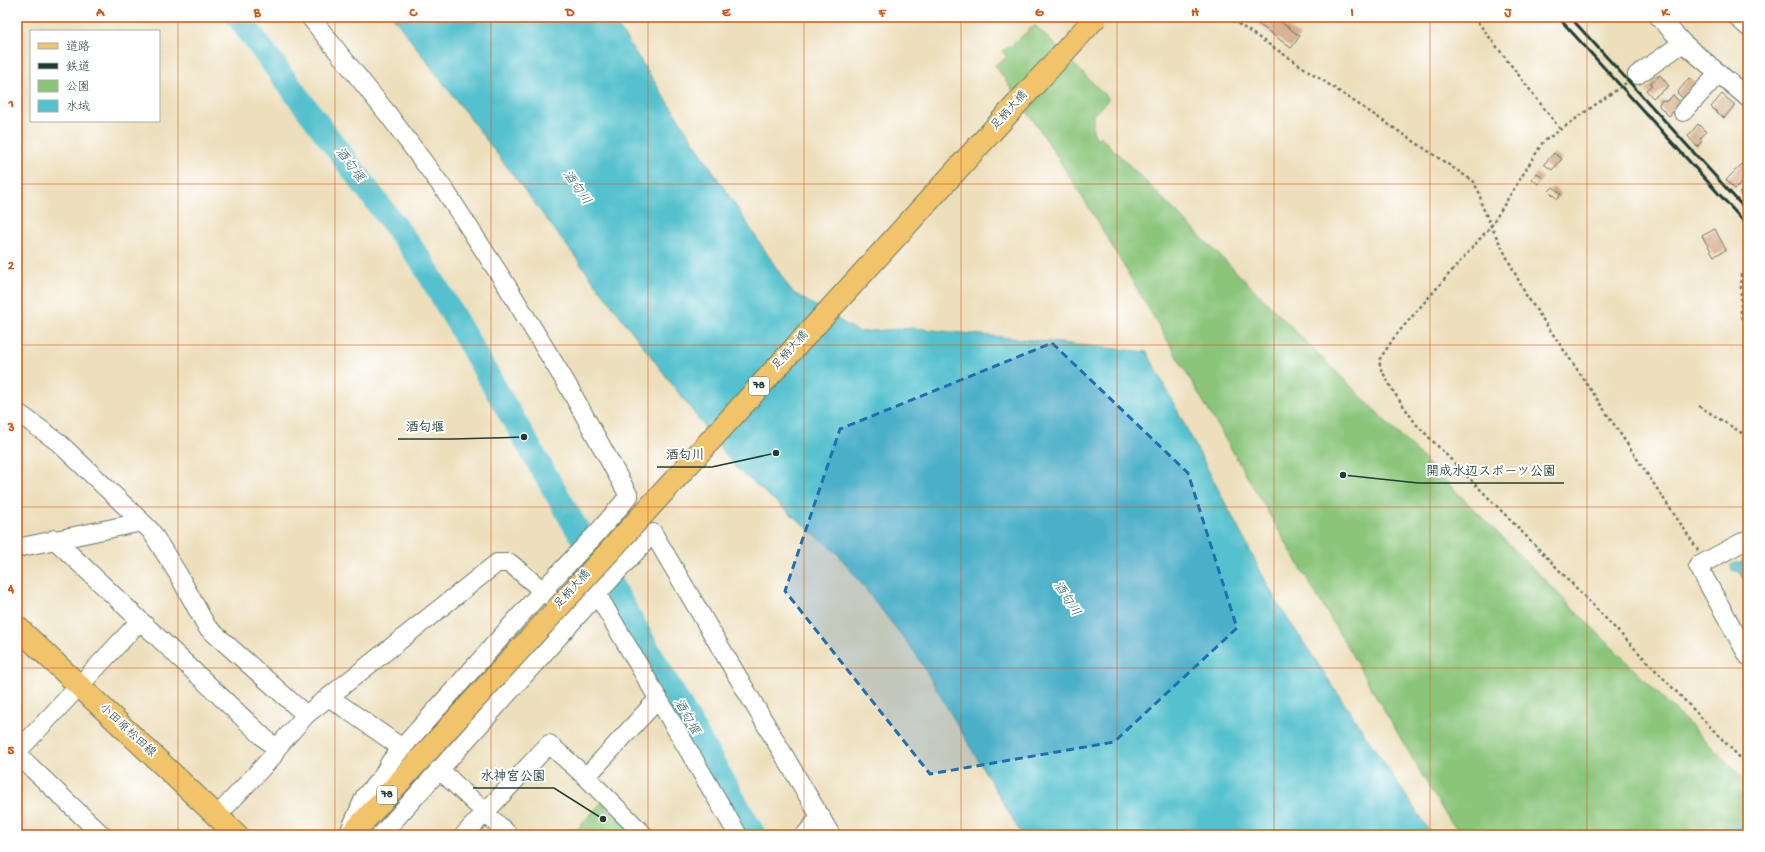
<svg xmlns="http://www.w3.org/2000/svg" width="1765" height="852" viewBox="0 0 1765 852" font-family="'Gochi Hand','Klee One',sans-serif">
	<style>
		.green { fill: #8ac57a; stroke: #548157 }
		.water { fill: #55c1ce; stroke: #3a7f81 }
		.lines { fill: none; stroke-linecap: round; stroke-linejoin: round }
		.stream { stroke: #55c1ce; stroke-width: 4 }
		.river { stroke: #55c1ce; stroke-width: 24 }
		.building { fill: #d1a583 }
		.minor-casing { stroke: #677664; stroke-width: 20 }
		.major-casing { stroke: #677664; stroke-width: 24 }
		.path { stroke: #677664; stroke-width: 2.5; stroke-dasharray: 3 3; stroke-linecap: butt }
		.minor { stroke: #fff; stroke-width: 18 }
		.major { stroke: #f1c36a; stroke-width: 22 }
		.rail { stroke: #1f3d34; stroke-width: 3 }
		.major-bridge-casing { stroke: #677664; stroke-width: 24; stroke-linecap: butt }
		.major-bridge { stroke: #f1c36a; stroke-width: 22 }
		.marked { fill: #1f6fb2; fill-opacity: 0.2; stroke: #1f6fb2; stroke-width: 3; stroke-dasharray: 8 5; stroke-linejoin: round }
		.grid { fill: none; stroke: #d45610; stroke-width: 1; stroke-opacity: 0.55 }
		.labels { text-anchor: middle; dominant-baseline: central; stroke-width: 4; stroke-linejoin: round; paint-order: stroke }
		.shield { fill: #fff; stroke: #627771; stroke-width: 1 }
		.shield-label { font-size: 11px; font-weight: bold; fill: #1f3d34 }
		.street-label { font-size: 12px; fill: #1f3d34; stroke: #fff }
		.water-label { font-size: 13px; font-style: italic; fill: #2f6562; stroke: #fff }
		.leader { fill: none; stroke: #1f3d34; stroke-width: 1.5 }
		.callout-dot { fill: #1f3d34; stroke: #fff; stroke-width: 1.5 }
		.callout-label { font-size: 13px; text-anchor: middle; font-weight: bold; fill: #1f3d34; stroke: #fff; stroke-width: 4; stroke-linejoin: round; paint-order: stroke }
		.neatline { fill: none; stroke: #d45610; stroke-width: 1.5 }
		.grid-label { font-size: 13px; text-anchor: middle; font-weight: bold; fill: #d45610 }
	</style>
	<rect width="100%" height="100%" fill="#fff"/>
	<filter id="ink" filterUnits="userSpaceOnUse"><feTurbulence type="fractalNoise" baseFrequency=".025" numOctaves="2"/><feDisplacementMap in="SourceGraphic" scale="8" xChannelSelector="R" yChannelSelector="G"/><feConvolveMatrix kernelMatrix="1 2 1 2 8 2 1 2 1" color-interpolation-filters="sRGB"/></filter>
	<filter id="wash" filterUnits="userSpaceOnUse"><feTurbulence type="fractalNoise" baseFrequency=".012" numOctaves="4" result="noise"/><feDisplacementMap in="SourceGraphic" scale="16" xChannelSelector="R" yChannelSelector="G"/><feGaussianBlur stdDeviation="0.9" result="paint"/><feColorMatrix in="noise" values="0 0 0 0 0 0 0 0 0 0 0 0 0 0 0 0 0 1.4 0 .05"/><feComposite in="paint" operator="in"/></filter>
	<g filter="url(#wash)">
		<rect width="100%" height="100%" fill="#eddfbc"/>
		<path class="green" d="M 1035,25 L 1109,99 L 1093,115 L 1093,131 L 1097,139 L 1100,136 L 1748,783 L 1748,835 L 1463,835 L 1448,819 L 1098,222 L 1044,136 L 995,65 L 1007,57 L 1002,51 L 1011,46 Z
			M 602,802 L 636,835 L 572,835 Z"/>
		<path class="water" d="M 393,17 L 612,17 L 792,292 L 859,332 L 913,328 L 1147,352 L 1276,601 L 1432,835 L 1022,835 L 916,654 L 838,554 L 735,467 Z
			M 1748,559 L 1748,597 L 1745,581 L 1740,572 L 1732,570 L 1731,565 Z"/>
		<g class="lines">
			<path class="stream" d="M 1692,835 L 1736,826 L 1748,829"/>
			<path class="river" d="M 238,17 L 422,262 L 574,524 L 613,588 L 754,835"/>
		</g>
		<g id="blocks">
			<path class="building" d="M 1255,17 L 1274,17 L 1300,36 L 1291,48 L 1253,20 Z
				M 1660,75 L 1669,86 L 1653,98 L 1646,90 L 1652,85 L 1650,83 Z
				M 1689,78 L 1698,85 L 1685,100 L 1677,93 Z
				M 1722,94 L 1735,105 L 1724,118 L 1711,107 Z
				M 1673,95 L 1681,103 L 1669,116 L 1659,106 L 1659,104 L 1662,100 L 1667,101 Z
				M 1698,124 L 1706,132 L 1700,139 L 1702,141 L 1697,147 L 1688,136 Z
				M 1554,153 L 1562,159 L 1552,170 L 1544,164 Z
				M 1747,159 L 1748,177 L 1735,189 L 1726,180 Z
				M 1537,173 L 1543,178 L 1538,184 L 1532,179 Z
				M 1748,184 L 1748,201 L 1747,202 L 1739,193 Z
				M 1553,187 L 1561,194 L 1557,199 L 1549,191 Z
				M 1715,229 L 1726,250 L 1714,256 L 1702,236 Z"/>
		</g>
	</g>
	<g filter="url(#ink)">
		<use href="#blocks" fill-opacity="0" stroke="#677664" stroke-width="1"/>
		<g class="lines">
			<g class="minor-casing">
				<path id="minor" d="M 310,17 L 387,113 L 446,192 L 505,283 L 568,386 L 629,496 L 599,531 L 543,590 L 402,748 L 390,762 L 383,776 L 365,796 L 349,833
					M 1659,17 L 1683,43 L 1748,98
					M 1737,17 L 1748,27
					M 1637,75 L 1683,43
					M 1683,112 L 1719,73
					M 17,412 L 58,442 L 142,522
					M 54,539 L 276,749
					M 1748,539 L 1698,566 L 1748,656
					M 17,548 L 142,522 L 151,531 L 178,574 L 207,627 L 306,715 L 497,563 L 510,563 L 575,618
					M 597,594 L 653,533 L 831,835
					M 329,697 L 402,748
					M 17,752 L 140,621
					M 17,754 L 102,835
					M 439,769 L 509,835
					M 586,777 L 658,699
					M 217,816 L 273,756 L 276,749 L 306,715
					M 381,835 L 597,594 L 738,835
					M 464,835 L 549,744 L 586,777 L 644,835
					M 805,835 L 821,816"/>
			</g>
			<g class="major-casing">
				<path id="major" d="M 17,627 L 237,835
					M 351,835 L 423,756"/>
			</g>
			<path class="path" d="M 1228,17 L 1473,181 L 1480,194 L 1481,203 L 1491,226 L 1526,295 L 1583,378 L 1698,550
				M 1474,17 L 1560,129
				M 1626,83 L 1543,142 L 1491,226 L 1396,335 L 1379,360 L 1381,369 L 1393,391 L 1416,424 L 1531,541 L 1748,766
				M 1741,274 L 1741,315 L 1744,321 L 1748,323
				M 1699,406 L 1748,437"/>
			<use href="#minor" class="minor"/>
			<use href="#major" class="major"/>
			<path class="rail" d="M 1558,17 L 1748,226
				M 1570,17 L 1748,212"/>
			<g class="major-bridge-casing">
				<path id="major-bridge" d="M 423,756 L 1096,17"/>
			</g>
			<use href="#major-bridge" class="major-bridge"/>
		</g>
	</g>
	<path class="marked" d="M 1052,343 L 1188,473 L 1237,628 L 1114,742 L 930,774 L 785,591 L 840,429 Z"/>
	<path class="grid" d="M 178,17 L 178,835M 335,17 L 335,835M 491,17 L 491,835M 648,17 L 648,835M 804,17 L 804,835M 961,17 L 961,835M 1117,17 L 1117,835M 1274,17 L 1274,835M 1430,17 L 1430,835M 1587,17 L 1587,835M 17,184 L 1748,184M 17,345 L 1748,345M 17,507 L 1748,507M 17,668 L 1748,668"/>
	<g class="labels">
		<g class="shield">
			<rect x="749" y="377" width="20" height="18" rx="3"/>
			<rect x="377" y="786" width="20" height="18" rx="3"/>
		</g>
		<g class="shield-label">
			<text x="759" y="386">78</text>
			<text x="387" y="795">78</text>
		</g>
		<g class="street-label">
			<text transform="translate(1010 111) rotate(-48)">足柄大橋</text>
			<text transform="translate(791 351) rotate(-48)">足柄大橋</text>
			<text transform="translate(573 590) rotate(-48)">足柄大橋</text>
			<text transform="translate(127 731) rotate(43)">小田原松田線</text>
		</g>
		<g class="water-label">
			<text transform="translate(349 165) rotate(53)">酒匂堰</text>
			<text transform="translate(576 188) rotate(55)">酒匂川</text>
			<text transform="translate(1066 599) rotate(57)">酒匂川</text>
			<text transform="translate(686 717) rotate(60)">酒匂堰</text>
		</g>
	</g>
	<path class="leader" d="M524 437L453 439H398M776 453L712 467H657M1343 475L1418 483H1564M603 819L554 788H473"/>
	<g class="callout-dot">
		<circle cx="524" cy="437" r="4"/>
		<circle cx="776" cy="453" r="4"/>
		<circle cx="1343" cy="475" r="4"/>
		<circle cx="603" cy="819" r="4"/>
	</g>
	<g class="callout-label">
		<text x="425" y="431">酒匂堰</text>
		<text x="685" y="459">酒匂川</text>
		<text x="1491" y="475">開成水辺スポーツ公園</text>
		<text x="513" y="780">水神宮公園</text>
	</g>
	<rect width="1765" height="852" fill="none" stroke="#fff" stroke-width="44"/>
	<rect x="30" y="30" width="130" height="92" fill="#ffffff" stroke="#a5b1ae"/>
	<rect x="38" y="43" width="20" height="6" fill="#f1c36a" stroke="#a5b1ae"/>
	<text x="66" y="50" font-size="12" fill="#1f3d34">道路</text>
	<rect x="38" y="63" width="20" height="6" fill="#1f3d34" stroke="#a5b1ae"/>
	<text x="66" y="70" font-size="12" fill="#1f3d34">鉄道</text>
	<rect x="38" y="80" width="20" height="12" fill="#8ac57a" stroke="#a5b1ae"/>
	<text x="66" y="90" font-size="12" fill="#1f3d34">公園</text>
	<rect x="38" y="100" width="20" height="12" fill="#55c1ce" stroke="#a5b1ae"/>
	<text x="66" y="110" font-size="12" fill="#1f3d34">水域</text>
	<rect x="22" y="22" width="1721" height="808" class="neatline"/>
	<g class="grid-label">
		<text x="100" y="16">A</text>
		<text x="257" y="16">B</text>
		<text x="413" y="16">C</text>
		<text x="570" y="16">D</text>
		<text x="726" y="16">E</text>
		<text x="882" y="16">F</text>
		<text x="1039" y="16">G</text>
		<text x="1195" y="16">H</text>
		<text x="1352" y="16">I</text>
		<text x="1508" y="16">J</text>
		<text x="1665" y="16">K</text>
		<text x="11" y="107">1</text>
		<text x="11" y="269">2</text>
		<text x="11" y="431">3</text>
		<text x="11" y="592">4</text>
		<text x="11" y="754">5</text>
	</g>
</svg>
